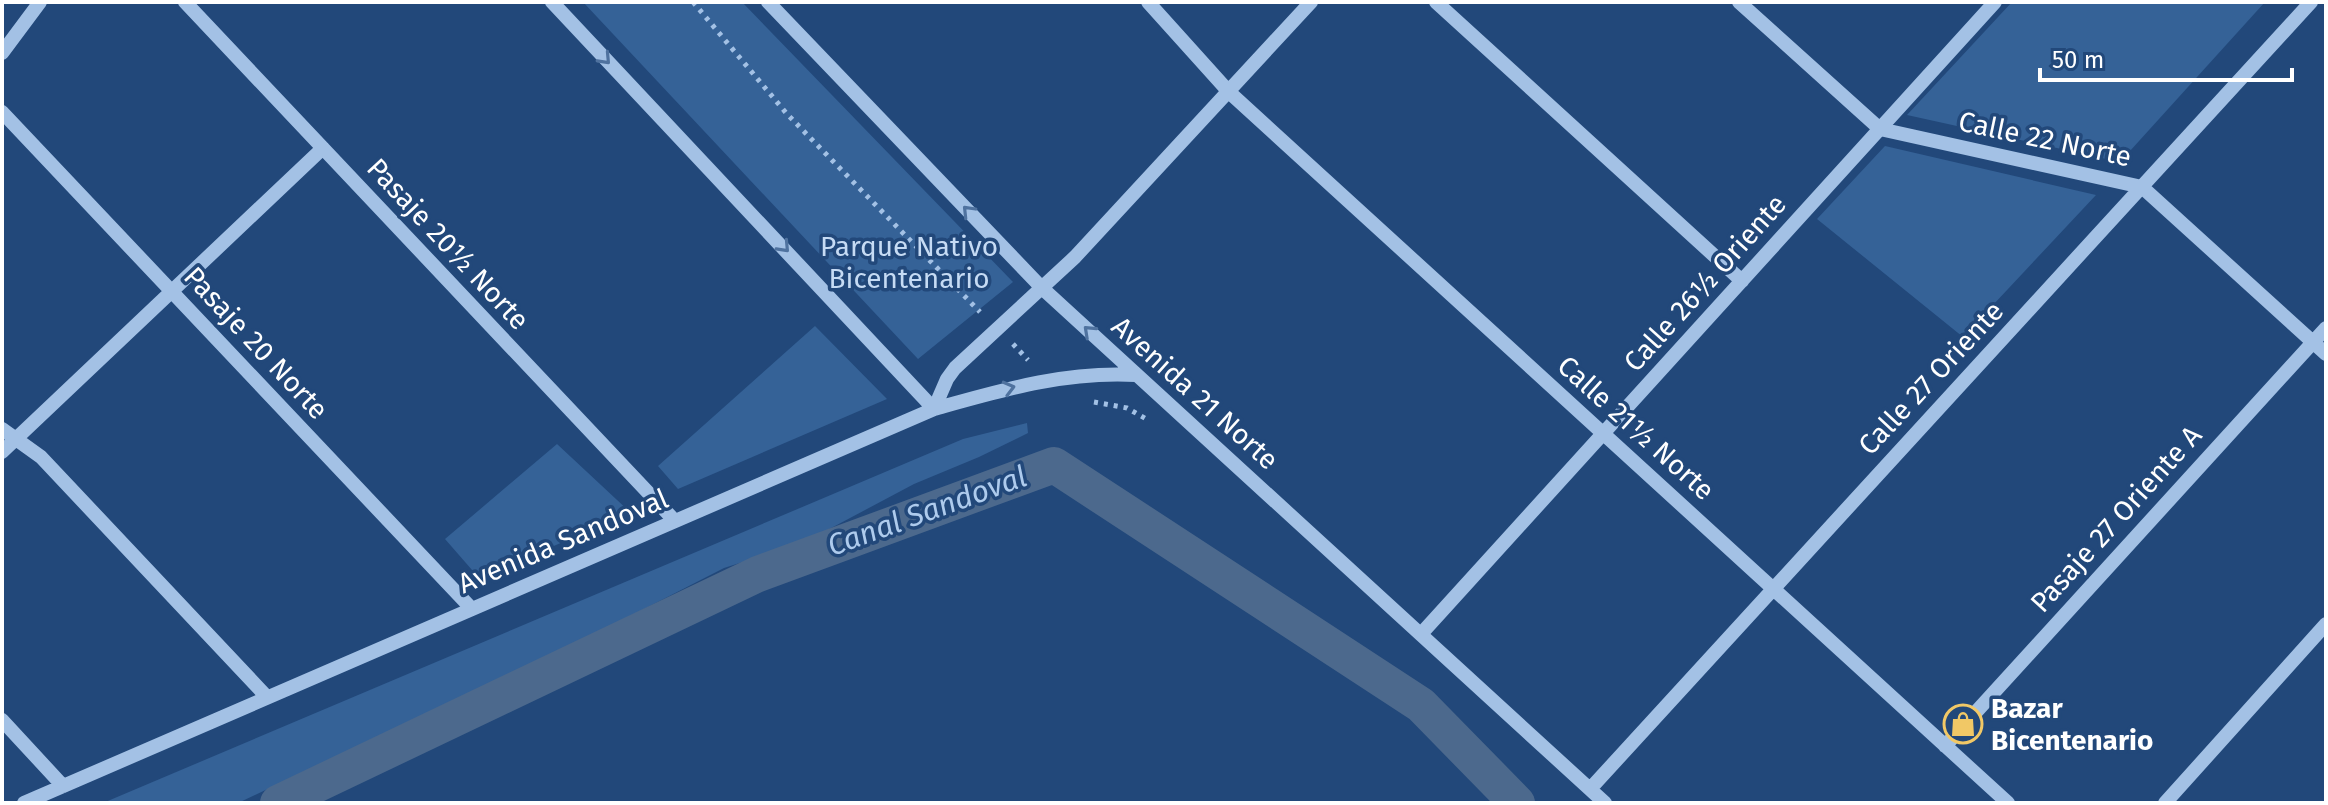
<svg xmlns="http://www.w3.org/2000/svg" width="2328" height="805" viewBox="0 0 2328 805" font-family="'Fira Sans',sans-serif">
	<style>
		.green { fill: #356297 }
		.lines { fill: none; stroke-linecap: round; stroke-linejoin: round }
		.canal { stroke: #4c698d; stroke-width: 36 }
		.path { stroke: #a3c1e5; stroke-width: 5; stroke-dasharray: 4 6; stroke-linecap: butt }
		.minor { stroke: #a3c1e5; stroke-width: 14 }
		.oneway { stroke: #4f729f }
		.labels { text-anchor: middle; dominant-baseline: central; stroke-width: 7; stroke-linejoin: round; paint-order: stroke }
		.street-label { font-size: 28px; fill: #fff; stroke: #22487a }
		.park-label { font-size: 28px; fill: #c6dbf4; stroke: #22487a }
		.poi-label { font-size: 28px; font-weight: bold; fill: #fff; stroke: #22487a; text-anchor: start }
		.water-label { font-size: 30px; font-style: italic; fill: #aecbed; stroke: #22487a }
	</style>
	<rect width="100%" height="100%" fill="#22487a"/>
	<path class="green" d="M 583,2 L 742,2 L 1013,282 L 918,359 Z
		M 2012,2 L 2265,2 L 2120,162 L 1907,115 Z
		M 1885,146 L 2096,195 L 1963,337 L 1817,219 Z
		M 815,326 L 887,399 L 678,489 L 658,466 Z
		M 1027,423 L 1028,433 L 979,457 L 914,484 L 803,543 L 724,568 L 605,629 L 238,803 L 103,803 L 963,439 Z
		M 557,444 L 631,513 L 479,578 L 445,539 Z"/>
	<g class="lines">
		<path class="canal" d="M 278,803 L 758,574 L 1054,465 L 1421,705 L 1517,803"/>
		<path class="path" d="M 693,2 L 787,114 L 980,312
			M 1013,344 L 1028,360
			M 1094,402 L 1127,408 L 1148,420"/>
		<path class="minor" d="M 185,2 L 675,521
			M 552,2 L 934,409
			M 768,2 L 1042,288 L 1605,803
			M 1148,2 L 1229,92 L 2008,803
			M 1436,2 L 1742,281
			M 1739,2 L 1880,129 L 2142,187 L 2326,354
			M 2,53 L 40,2
			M 2,112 L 472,609
			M 934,409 L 947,379 L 955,368 L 1075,257 L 1311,2
			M 2,429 L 41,457 L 267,697
			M 2,452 L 323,148
			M 1421,634 L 1995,2
			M 2,720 L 63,786
			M 1945,746 L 2326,328
			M 1590,789 L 2311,2
			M 24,803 L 934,409 C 1002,390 1065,371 1136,375
			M 2165,803 L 2326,624"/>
	</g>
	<defs><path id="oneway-chevron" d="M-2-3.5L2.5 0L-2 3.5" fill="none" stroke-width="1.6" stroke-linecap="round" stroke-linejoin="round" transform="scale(2)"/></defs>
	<g class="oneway">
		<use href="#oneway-chevron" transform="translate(605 59) rotate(47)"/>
		<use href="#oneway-chevron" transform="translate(968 211) rotate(-134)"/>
		<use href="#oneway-chevron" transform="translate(784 247) rotate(47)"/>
		<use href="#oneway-chevron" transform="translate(1089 331) rotate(-137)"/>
		<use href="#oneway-chevron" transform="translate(1009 388) rotate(-15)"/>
	</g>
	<defs>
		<g id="shop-ring" transform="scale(2)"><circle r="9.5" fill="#22487a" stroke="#f1c866" stroke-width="1.5"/><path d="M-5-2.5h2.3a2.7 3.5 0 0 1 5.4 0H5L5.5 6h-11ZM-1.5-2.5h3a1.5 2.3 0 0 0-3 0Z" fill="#f1c866"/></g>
	</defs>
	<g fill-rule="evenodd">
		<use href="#shop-ring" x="1963" y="724"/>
	</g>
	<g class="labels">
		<g class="street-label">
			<text transform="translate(2045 139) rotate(12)">Calle 22 Norte</text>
			<text transform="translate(448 244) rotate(47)">Pasaje 20½ Norte</text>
			<text transform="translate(1705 283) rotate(-48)">Calle 26½ Oriente</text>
			<text transform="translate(256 343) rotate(47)">Pasaje 20 Norte</text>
			<text transform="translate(1931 378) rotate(-47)">Calle 27 Oriente</text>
			<text transform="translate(1195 393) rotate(42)">Avenida 21 Norte</text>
			<text transform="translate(1636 428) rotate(42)">Calle 21½ Norte</text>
			<text transform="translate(2116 519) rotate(-48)">Pasaje 27 Oriente A</text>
			<text transform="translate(563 541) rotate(-23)">Avenida Sandoval</text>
		</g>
		<g class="park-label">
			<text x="909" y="246">Parque Nativo<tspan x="909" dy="32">Bicentenario</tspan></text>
		</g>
		<g class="poi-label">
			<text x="1991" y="708">Bazar<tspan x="1991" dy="32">Bicentenario</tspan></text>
		</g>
		<g class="water-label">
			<text transform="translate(927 511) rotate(-20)">Canal Sandoval</text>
		</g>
	</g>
	<rect width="2328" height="805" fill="none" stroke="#ffffff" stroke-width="8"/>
	<path d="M2040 68v12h252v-12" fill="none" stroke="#ffffff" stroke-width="4"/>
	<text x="2052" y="68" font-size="24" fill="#ffffff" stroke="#22487a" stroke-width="6" paint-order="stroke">50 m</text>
</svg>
